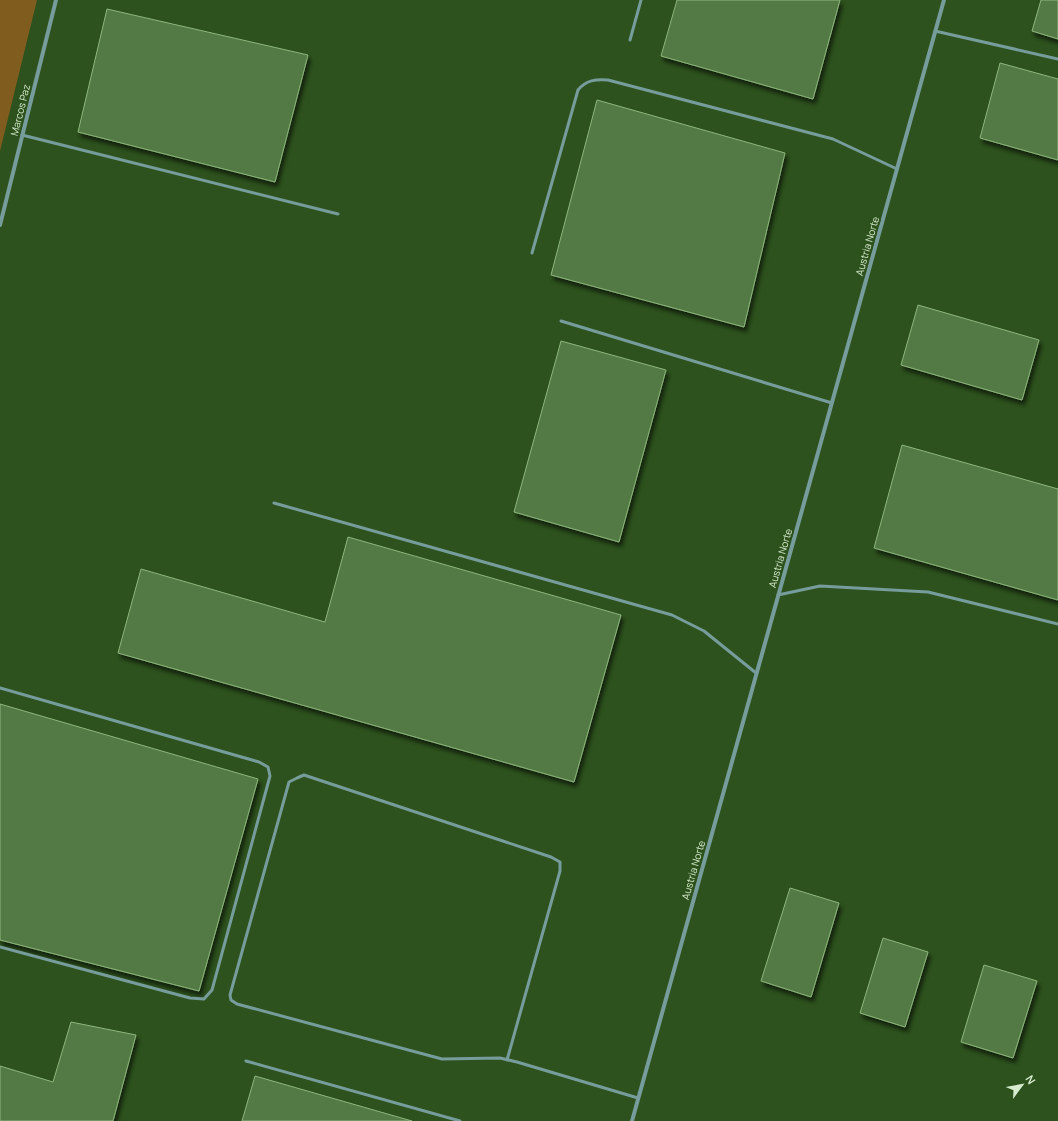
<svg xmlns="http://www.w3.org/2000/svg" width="1058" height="1121" viewBox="0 0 1058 1121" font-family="Manrope,sans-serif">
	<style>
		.green { fill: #805c1e }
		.building { fill: #537a44; stroke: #8db67d; filter: url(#shadow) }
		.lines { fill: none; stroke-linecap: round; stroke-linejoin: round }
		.lane { stroke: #779c9c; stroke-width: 3 }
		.street { stroke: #779c9c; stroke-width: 4 }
		.labels { text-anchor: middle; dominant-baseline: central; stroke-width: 4; stroke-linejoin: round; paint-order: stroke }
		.street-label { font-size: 10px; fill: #d6ebce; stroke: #2d521d }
	</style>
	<defs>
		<filter id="shadow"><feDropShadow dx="2.5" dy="4.5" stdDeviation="2" flood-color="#0009"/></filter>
	</defs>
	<rect width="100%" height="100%" fill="#2d521d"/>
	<path class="green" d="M 0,0 L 37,0 L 0,151 Z"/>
	<path class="building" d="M 677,0 L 840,0 L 813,99 L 661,56 Z
		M 1041,0 L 1058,0 L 1058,39 L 1032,31 Z
		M 107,9 L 308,55 L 275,182 L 78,132 Z
		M 1000,63 L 1058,79 L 1058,160 L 980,138 Z
		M 597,100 L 785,153 L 744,327 L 551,275 Z
		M 918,305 L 1039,340 L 1022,400 L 901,365 Z
		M 561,341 L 666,370 L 619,542 L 514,512 Z
		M 902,445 L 1058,489 L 1058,600 L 874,548 Z
		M 348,537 L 621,615 L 574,782 L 118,653 L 141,569 L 325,622 Z
		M 0,704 L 258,779 L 199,991 L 0,940 Z
		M 790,888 L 839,903 L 811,997 L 761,981 Z
		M 883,938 L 928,952 L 905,1027 L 860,1013 Z
		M 984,965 L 1037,981 L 1013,1058 L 961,1042 Z
		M 71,1022 L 136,1035 L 113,1121 L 0,1121 L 0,1066 L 53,1082 Z
		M 255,1076 L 412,1121 L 242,1121 Z"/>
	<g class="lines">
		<path class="lane" d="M 935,31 L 1058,59
			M 630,40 L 641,0
			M 22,135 L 338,214
			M 532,253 L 578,90 C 586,80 596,79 608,80 L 833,139 L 897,169
			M 561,321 L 832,403
			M 274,503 L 672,615 L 704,631 L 756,673
			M 778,595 L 820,586 L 928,592 L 1058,624
			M 0,688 L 259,762 L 268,767 L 270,776 L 212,990 L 204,999 L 190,998 L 0,947
			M 507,1060 L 560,871 L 560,862 L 551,857 L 304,775 L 297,778 L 289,782 L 230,995 L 231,1000 L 237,1004 L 442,1059 L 500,1058 L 517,1062 L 638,1098
			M 246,1061 L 460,1121"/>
		<path class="street" d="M 0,225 L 56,0
			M 632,1121 L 944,0"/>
	</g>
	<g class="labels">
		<g class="street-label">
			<text transform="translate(20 110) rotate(-76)">Marcos Paz</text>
			<text transform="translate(867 246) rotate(-74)">Austria Norte</text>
			<text transform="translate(780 558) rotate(-74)">Austria Norte</text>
			<text transform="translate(693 870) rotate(-74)">Austria Norte</text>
		</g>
	</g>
	<g transform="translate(1022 1085) rotate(58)" stroke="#2d521d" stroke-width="3" paint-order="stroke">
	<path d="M0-3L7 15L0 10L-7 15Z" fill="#d6ebce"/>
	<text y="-6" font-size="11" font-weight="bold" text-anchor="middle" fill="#d6ebce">N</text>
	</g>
</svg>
